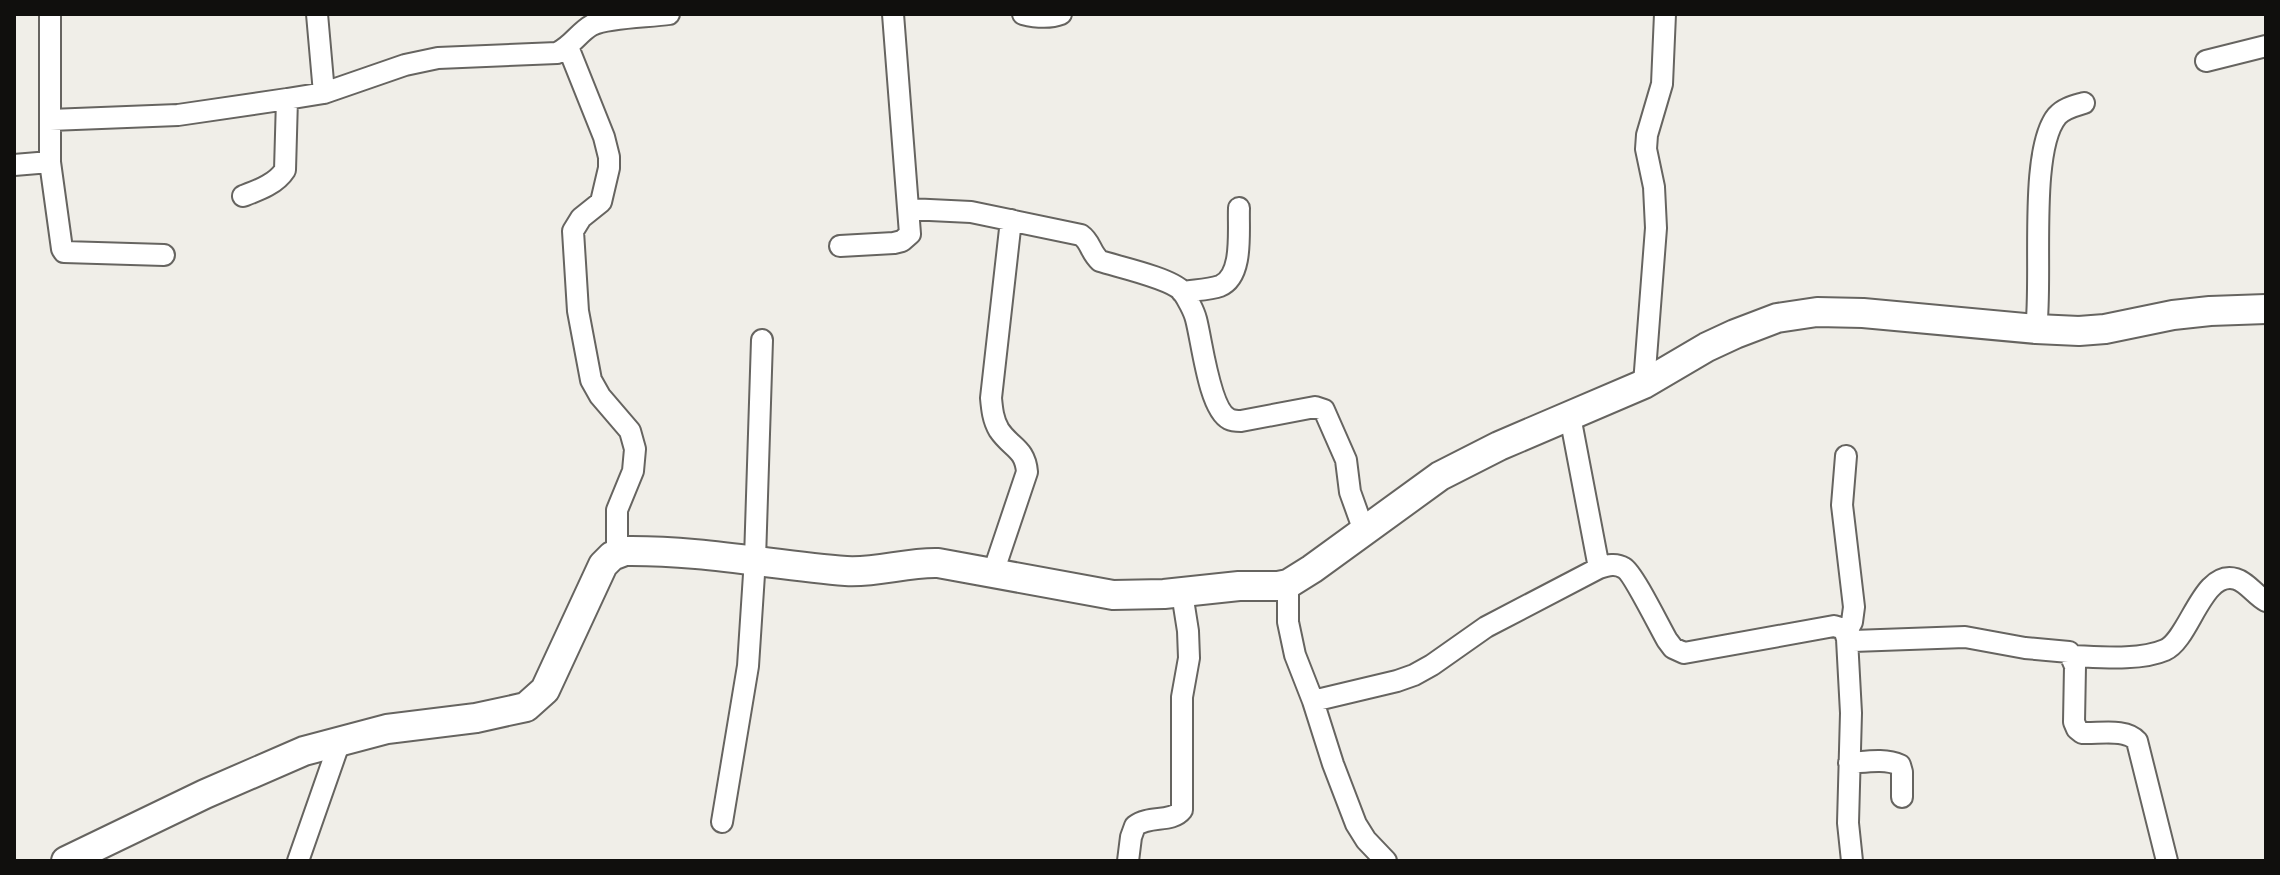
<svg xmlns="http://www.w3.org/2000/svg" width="2280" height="875" viewBox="0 0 2280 875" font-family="Montserrat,sans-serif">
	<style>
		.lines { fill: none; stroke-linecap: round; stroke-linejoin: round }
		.street-casing { stroke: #666460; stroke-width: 24 }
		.secondary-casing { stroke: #666460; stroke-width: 32 }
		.street { stroke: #fff; stroke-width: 20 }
		.secondary { stroke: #fff; stroke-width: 28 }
	</style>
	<rect width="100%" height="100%" fill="#f0eee8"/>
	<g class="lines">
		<g class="street-casing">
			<path id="street" d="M 50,14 L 50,162 L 62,249 L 64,252 L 164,255
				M 317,14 L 324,93
				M 1023,14 C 1035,17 1048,19 1061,14
				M 568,47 L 604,137 L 609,157 L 609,168 L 601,202 L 581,218 L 573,231 L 578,311 L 591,380 L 600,396 L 630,431 L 635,449 L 633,471 L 617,510 L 617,554
				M 2206,61 L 2266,46
				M 50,120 L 178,115 L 287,99
				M 14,165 L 50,162
				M 243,196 C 259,190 276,184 285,170 L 287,99 L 324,93 L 405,65 L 438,58 L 557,53 C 573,45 579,32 592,25 C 608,17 649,17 669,14
				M 909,209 L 971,212 L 1081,235 C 1091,242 1090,252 1100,261 C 1119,267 1170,278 1182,291 C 1187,298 1194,311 1196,319 C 1202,341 1209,409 1229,419 C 1233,421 1237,421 1241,421 L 1315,407 L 1324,410 L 1346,460 L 1350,492 L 1364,531
				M 840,246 L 894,243 L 902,241 L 910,234 L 893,14
				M 1182,292 C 1194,290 1209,290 1220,286 C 1244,276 1238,230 1239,208
				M 2036,329 C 2043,280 2028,151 2057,116 C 2064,108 2074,106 2084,103
				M 1644,384 L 1656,228 L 1654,187 L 1646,149 L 1647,135 L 1662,84 L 1665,14
				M 1570,416 L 1599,568
				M 993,573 L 1027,472 C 1025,448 1011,448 999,430 C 993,420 992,409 991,398 L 1011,220
				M 1288,584 L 1288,622 L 1295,655 L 1313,701 L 1333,764 L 1356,824 L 1366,840 L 1386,861
				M 1846,633 L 1852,622 L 1854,607 L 1842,505 L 1846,456
				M 1847,639 L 1851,713 L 1848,823 L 1852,861
				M 2072,656 C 2099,657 2140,661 2165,650 C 2190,639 2202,569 2236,579 C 2247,582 2256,596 2266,601
				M 1313,701 L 1397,681 L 1414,675 L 1432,665 L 1486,627 L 1599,568 C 1608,565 1616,563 1624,568 C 1633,573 1660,628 1667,640 L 1673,648 L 1684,653 L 1834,626 L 1844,629 L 1847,639 L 1853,641 L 1965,637 L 2025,648 L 2069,652 L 2075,666 L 2074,722 L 2077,729 L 2082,733 C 2099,734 2126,728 2137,741 L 2167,861
				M 1849,763 C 1865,762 1885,758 1900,765 L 1902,772 L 1902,797
				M 722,822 L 748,666 L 755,559 L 762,340
				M 298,861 L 340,741
				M 1128,861 L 1131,837 L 1135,826 C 1149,815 1172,823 1182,810 L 1182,697 L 1189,658 L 1188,631 L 1182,593"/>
		</g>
		<g class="secondary-casing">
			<path id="secondary" d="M 66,861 L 205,794 L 304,751 L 387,729 L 476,718 L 526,707 L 545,690 L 603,565 L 612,556 L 625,551 C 699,550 773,565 846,571 C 877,573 907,562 938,563 L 1113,595 L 1164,594 L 1239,586 L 1278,586 L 1288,584 L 1312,569 L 1440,476 L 1499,446 L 1644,384 L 1707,347 L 1735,334 L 1777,318 L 1817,312 L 1863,313 L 2036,329 L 2079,331 L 2105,329 L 2173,315 L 2210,311 L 2266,309"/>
		</g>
		<use href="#street" class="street"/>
		<use href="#secondary" class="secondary"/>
	</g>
	<rect width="2280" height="875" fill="none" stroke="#100f0d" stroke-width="32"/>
</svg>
